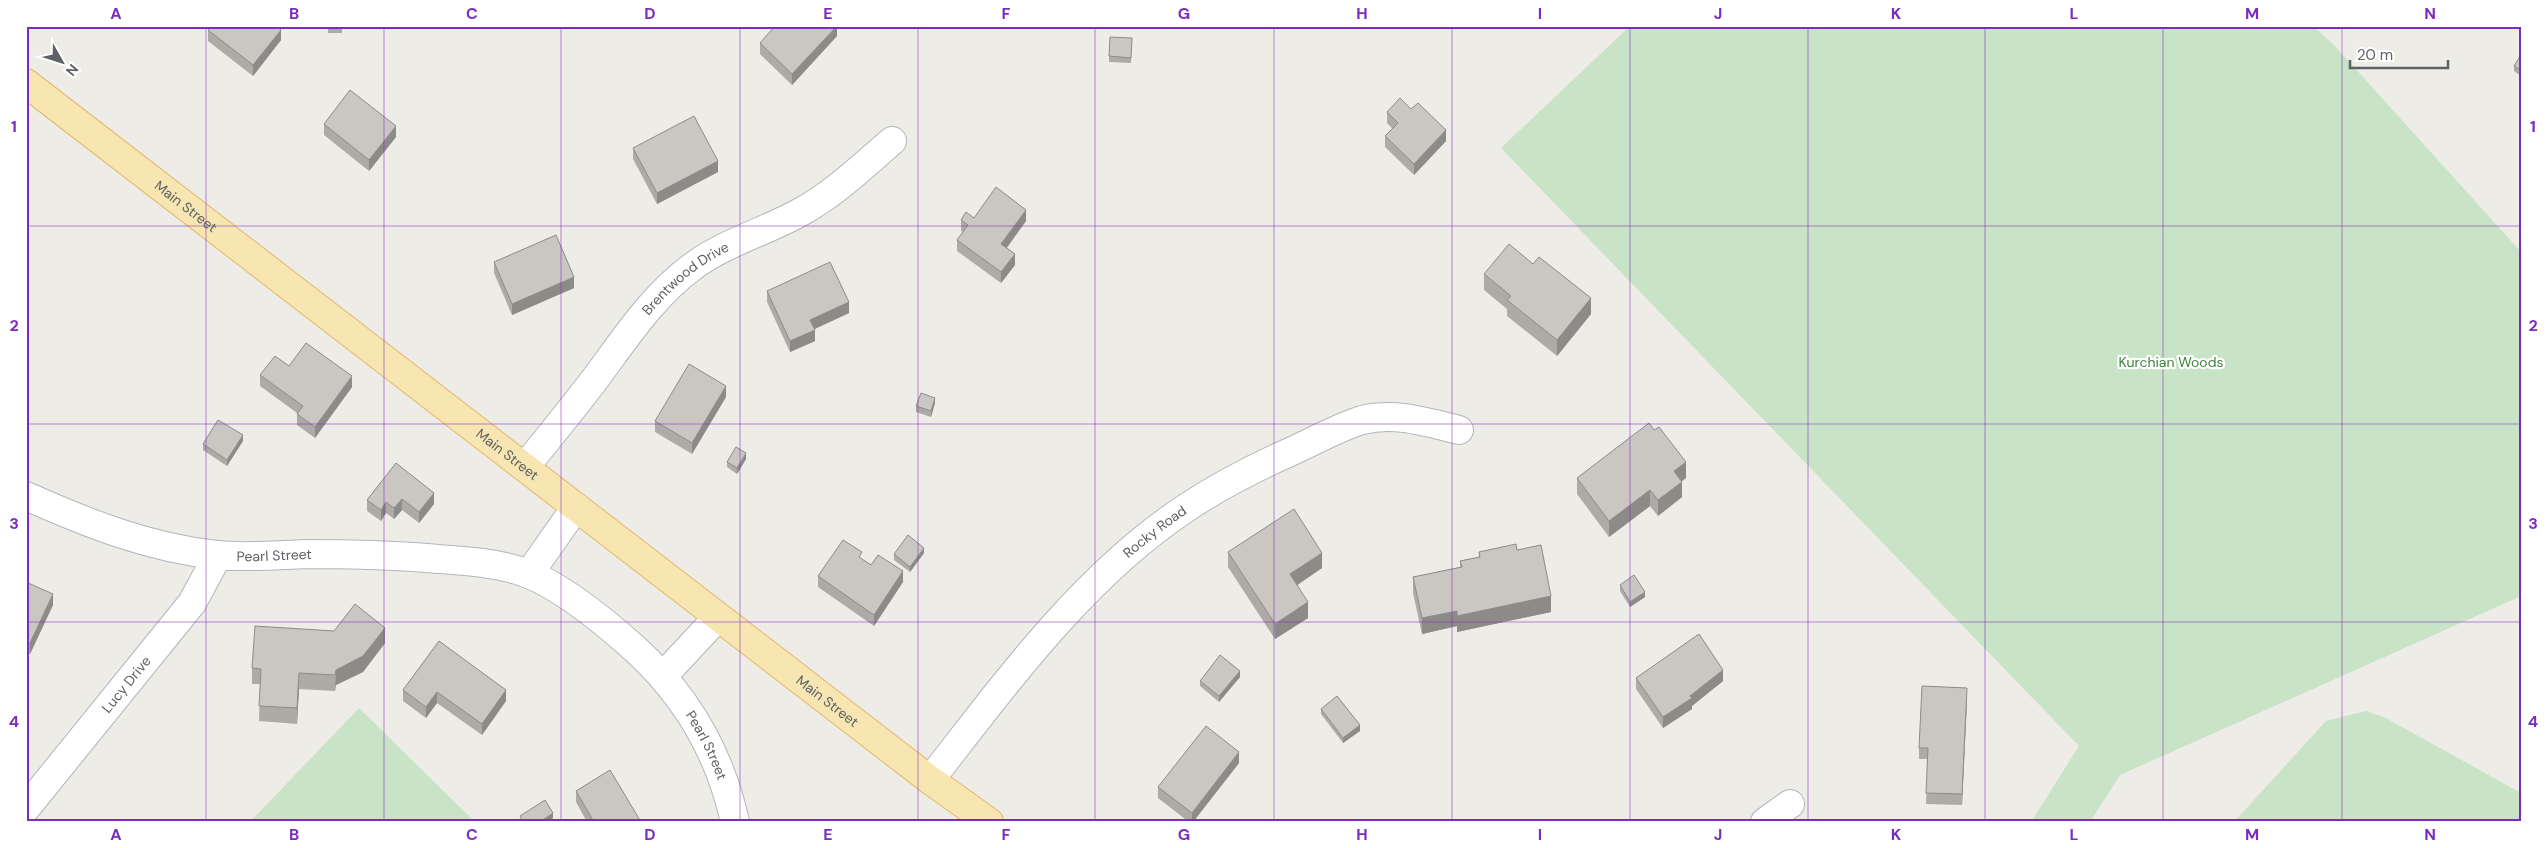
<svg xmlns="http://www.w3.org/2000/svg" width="2547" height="848" viewBox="0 0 2547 848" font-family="'DM Sans',sans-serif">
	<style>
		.green { fill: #c8e3c5 }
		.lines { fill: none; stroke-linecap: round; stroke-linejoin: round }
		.minor-casing { stroke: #b3b6b9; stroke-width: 30 }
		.major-casing { stroke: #e4b769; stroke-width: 30 }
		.minor { stroke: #fff; stroke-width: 28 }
		.major { stroke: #f7e6b2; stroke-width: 28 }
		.wall { fill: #aeaba7 }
		.shaded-wall { fill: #8d8b88 }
		.building { fill: #cac7c2; stroke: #8d8b88 }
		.grid { fill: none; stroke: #7b2cbf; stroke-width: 1; stroke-opacity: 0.55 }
		.labels { text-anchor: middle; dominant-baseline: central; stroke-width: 4.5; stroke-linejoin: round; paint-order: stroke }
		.street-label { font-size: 14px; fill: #5e6165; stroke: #fff }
		.park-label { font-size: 14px; fill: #41833e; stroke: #fff }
		.neatline { fill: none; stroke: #7b2cbf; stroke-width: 2 }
		.grid-label { font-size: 16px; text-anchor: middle; font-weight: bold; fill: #7b2cbf }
	</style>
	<rect width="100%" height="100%" fill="#eeece6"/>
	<path class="green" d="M 1630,26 L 2313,26 L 2334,45 L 2521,252 L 2521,596 L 2120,775 L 2090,822 L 2031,822 L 2079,746 L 1501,148 Z
		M 359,708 L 475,822 L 250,822 Z
		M 2366,711 L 2384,717 L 2521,793 L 2521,822 L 2234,822 L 2326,721 Z"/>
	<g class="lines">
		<g class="minor-casing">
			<g id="minor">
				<path id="s1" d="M 525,467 C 549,437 574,407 598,375 C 626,337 653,296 692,267 C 724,243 764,232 799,213 C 834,194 863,166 892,141"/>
				<path id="s2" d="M 26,496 C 87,523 149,548 217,555 C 246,558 277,555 306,554 C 351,554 394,555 438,559 C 467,561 499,563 526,573 C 563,587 605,622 634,648 C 687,696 720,753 735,822"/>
				<path d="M 529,574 L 576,507"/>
				<path d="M 663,676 L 718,617"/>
				<path id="s3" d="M 930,780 C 1006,683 1082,577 1186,508 C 1219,486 1254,468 1290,452 C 1314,441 1337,428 1362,420 C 1396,412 1426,422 1459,430"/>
				<path id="s4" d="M 26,808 L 192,603 L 218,555"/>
				<path d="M 1765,822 L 1790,804"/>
			</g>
		</g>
		<g class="major-casing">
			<g id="major">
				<path id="s5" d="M 26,83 L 930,780 L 989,822"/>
			</g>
		</g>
		<use href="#minor" class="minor"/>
		<use href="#major" class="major"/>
	</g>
	<path class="wall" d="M 328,26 L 342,26 L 342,33 L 328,33 Z
		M 837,26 L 837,36 L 792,85 L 760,54 L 760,43 Z
		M 208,30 L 281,40 L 253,76 L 208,41 Z
		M 1132,38 L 1131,63 L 1109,62 L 1109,56 Z
		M 2521,55 L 2521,76 L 2514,71 L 2514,66 Z
		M 1411,109 L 1446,141 L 1414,175 L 1385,147 L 1385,136 L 1393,129 L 1387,123 L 1387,112 Z
		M 324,124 L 396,137 L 369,171 L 324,135 Z
		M 633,148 L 718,172 L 657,204 L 633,159 Z
		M 974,218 L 1026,221 L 1007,248 L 1015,265 L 1001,283 L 957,251 L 957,240 L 963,232 L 961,231 L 961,220 Z
		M 494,262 L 574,288 L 512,315 L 494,273 Z
		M 1484,274 L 1591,314 L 1557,356 L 1507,316 L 1507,309 L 1484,290 Z
		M 767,291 L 849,313 L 815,329 L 815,341 L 790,352 L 767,302 Z
		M 289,366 L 352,387 L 315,438 L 297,425 L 297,413 L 260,386 L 260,375 Z
		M 726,397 L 692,454 L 655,432 L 655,421 Z
		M 935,403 L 931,417 L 916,412 L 916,406 Z
		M 243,441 L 227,466 L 203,450 L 203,444 Z
		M 746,459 L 737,474 L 727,467 L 727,462 Z
		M 396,463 L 434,504 L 419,523 L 402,510 L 394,519 L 386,513 L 381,521 L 367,511 L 367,500 Z
		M 1577,478 L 1686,478 L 1682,481 L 1682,497 L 1658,516 L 1650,506 L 1609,537 L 1577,494 Z
		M 1517,550 L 1551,612 L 1457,632 L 1457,626 L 1422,634 L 1413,593 L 1413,577 L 1460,567 L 1460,561 L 1479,557 L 1479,552 Z
		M 1228,552 L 1322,568 L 1297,585 L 1308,618 L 1275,639 L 1228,567 Z
		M 924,553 L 910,572 L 894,560 L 894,554 Z
		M 862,559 L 871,565 L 903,582 L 874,626 L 818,587 L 818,576 Z
		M 26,582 L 53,605 L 30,654 L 26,652 Z
		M 1620,585 L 1645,597 L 1630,607 L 1620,591 Z
		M 439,641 L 506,701 L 482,735 L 437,703 L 426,718 L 403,701 L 403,690 Z
		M 385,643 L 363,672 L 336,685 L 335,691 L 299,689 L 297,724 L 259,721 L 260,684 L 252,684 L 252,668 Z
		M 1240,677 L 1219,702 L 1200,686 L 1200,681 Z
		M 1636,678 L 1723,681 L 1692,706 L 1692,709 L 1663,728 L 1636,689 Z
		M 1967,699 L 1962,805 L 1926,804 L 1928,759 L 1919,759 L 1919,748 Z
		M 1321,709 L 1360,731 L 1343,743 L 1321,714 Z
		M 1239,763 L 1193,822 L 1189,822 L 1158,798 L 1158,787 Z
		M 576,791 L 641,822 L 587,822 L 576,802 Z"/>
	<path class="shaded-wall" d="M 837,26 L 837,36 L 792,85 L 792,74 Z
		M 281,30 L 281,40 L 253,76 L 253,65 Z
		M 396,126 L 396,137 L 369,171 L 369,160 Z
		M 1446,130 L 1446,141 L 1414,175 L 1414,164 Z
		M 718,161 L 718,172 L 657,204 L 657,193 Z
		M 1026,210 L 1026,221 L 1001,255 L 1001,244 Z
		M 1015,254 L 1015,265 L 1001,283 L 1001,272 Z
		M 574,277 L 574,288 L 512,315 L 512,304 Z
		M 1591,298 L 1591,314 L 1557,356 L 1557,340 Z
		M 849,302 L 849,313 L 810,331 L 810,320 Z
		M 815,330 L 815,341 L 790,352 L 790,341 Z
		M 352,376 L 352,387 L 315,438 L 315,427 Z
		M 726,386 L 726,397 L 692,454 L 692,443 Z
		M 935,398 L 935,403 L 931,417 L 931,411 Z
		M 243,435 L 243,441 L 227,466 L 227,460 Z
		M 746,453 L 746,459 L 737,474 L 737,468 Z
		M 1686,462 L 1686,478 L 1674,487 L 1674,471 Z
		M 1682,482 L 1682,497 L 1658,516 L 1658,500 Z
		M 1650,490 L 1650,506 L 1609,537 L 1609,521 Z
		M 434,493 L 434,504 L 419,523 L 419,512 Z
		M 402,499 L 402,510 L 394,519 L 394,508 Z
		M 386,502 L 386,513 L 381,521 L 381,510 Z
		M 924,548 L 924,553 L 910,572 L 910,567 Z
		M 1322,553 L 1322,568 L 1290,590 L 1290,574 Z
		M 903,571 L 903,582 L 874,626 L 874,615 Z
		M 1645,592 L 1645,597 L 1630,607 L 1630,602 Z
		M 53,594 L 53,605 L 30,654 L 30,643 Z
		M 1551,596 L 1551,612 L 1457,632 L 1457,616 Z
		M 1308,602 L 1308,618 L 1275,639 L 1275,624 Z
		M 1457,611 L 1457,626 L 1422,634 L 1422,618 Z
		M 385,628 L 385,643 L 363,672 L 336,685 L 335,691 L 336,670 Z
		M 1723,670 L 1723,681 L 1692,706 L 1692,709 L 1663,728 L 1663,717 Z
		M 1240,671 L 1240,677 L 1219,702 L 1219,696 Z
		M 299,673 L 299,689 L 297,724 L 297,708 Z
		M 1967,688 L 1967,699 L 1962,805 L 1962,794 Z
		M 506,690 L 506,701 L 482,735 L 482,724 Z
		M 437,692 L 437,703 L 426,718 L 426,707 Z
		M 1360,725 L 1360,731 L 1343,743 L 1343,738 Z
		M 1239,752 L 1239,763 L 1193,822 L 1192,822 L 1192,813 Z
		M 553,813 L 553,818 L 548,822 L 540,822 Z"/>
	<path class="building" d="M 212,26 L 277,26 L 281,30 L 253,65 L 208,30 Z
		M 328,26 L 342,26 L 342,28 L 328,28 Z
		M 775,26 L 837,26 L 792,74 L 760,43 Z
		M 1110,37 L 1132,38 L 1131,58 L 1109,56 Z
		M 2521,55 L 2521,70 L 2514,66 Z
		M 350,90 L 396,126 L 369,160 L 324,124 Z
		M 1400,98 L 1411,109 L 1418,103 L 1446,130 L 1414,164 L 1385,136 L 1398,123 L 1387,112 Z
		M 694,116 L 718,161 L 657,193 L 633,148 Z
		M 996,187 L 1026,210 L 1001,244 L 1015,254 L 1001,272 L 957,240 L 968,225 L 961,220 L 966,212 L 974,218 Z
		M 556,235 L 574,277 L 512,304 L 494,262 Z
		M 1509,244 L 1533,264 L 1539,257 L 1591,298 L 1557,340 L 1507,300 L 1511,296 L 1484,274 Z
		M 830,262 L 849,302 L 810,320 L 815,330 L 790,341 L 767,291 Z
		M 306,343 L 352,376 L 315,427 L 297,414 L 303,406 L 260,375 L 275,356 L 289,366 Z
		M 689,364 L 726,386 L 692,443 L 655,421 Z
		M 921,393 L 935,398 L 931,411 L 916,406 Z
		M 218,420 L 243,435 L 227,460 L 203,444 Z
		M 1649,423 L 1654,430 L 1659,427 L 1686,462 L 1674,471 L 1682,482 L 1658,500 L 1650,490 L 1609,521 L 1577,478 Z
		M 736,447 L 746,453 L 737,468 L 727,462 Z
		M 396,463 L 434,493 L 419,512 L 402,499 L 394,508 L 386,502 L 381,510 L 367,500 Z
		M 1294,509 L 1322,553 L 1290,574 L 1308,602 L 1275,624 L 1228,552 Z
		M 908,535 L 924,548 L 910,567 L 894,554 Z
		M 843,540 L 862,552 L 859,557 L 871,565 L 878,555 L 903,571 L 874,615 L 818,576 Z
		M 1516,544 L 1517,550 L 1541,545 L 1551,596 L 1457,616 L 1457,611 L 1422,618 L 1413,577 L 1462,567 L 1460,561 L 1480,557 L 1479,552 Z
		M 1634,575 L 1645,592 L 1630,602 L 1620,585 Z
		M 26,582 L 53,594 L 30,643 L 26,641 Z
		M 355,604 L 385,628 L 363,656 L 336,670 L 335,675 L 299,673 L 297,708 L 259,706 L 261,669 L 252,668 L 255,626 L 334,631 Z
		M 1699,634 L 1723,670 L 1690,696 L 1692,698 L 1663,717 L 1636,678 Z
		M 439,641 L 506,690 L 482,724 L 437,692 L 426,707 L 403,690 Z
		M 1220,655 L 1240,671 L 1219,696 L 1200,681 Z
		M 1922,686 L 1967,688 L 1962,794 L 1926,793 L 1928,748 L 1919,748 Z
		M 1337,696 L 1360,725 L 1343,738 L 1321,709 Z
		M 1206,726 L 1239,752 L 1192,813 L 1158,787 Z
		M 610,770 L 641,822 L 594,822 L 576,791 Z
		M 545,800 L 553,813 L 540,822 L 523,822 L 520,816 Z"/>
	<path class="grid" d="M 206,26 L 206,822M 384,26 L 384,822M 561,26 L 561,822M 740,26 L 740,822M 918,26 L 918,822M 1095,26 L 1095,822M 1274,26 L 1274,822M 1452,26 L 1452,822M 1630,26 L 1630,822M 1808,26 L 1808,822M 1985,26 L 1985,822M 2163,26 L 2163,822M 2342,26 L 2342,822M 26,226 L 2521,226M 26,424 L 2521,424M 26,622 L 2521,622"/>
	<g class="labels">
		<g class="street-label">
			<text stroke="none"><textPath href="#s5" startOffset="202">Main Street</textPath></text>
			<text stroke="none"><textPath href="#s1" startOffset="249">Brentwood Drive</textPath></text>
			<text stroke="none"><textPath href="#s5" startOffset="608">Main Street</textPath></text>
			<text stroke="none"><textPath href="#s3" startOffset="336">Rocky Road</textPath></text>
			<text stroke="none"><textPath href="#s2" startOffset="258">Pearl Street</textPath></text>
			<text stroke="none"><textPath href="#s4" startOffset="159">Lucy Drive</textPath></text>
			<text stroke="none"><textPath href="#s5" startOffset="1012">Main Street</textPath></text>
			<text stroke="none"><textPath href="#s2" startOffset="766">Pearl Street</textPath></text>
		</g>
		<g class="park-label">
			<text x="2171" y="362">Kurchian Woods</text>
		</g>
	</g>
	<rect width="2547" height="848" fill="none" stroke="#ffffff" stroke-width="55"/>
	<g transform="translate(62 62) rotate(129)" stroke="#ffffff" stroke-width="4" paint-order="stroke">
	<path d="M0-4L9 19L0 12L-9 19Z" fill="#5e6165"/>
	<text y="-8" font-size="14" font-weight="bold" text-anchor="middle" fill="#5e6165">N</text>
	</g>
	<path d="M2350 60v8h98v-8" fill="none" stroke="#5e6165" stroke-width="2.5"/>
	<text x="2357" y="60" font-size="15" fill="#5e6165" stroke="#ffffff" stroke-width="4" paint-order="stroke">20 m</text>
	<rect x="28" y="28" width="2492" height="792" class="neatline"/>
	<g class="grid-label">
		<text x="116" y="19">A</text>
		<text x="294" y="19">B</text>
		<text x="472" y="19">C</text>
		<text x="650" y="19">D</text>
		<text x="828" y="19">E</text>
		<text x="1006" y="19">F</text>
		<text x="1184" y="19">G</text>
		<text x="1362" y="19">H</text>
		<text x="1540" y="19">I</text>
		<text x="1718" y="19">J</text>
		<text x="1896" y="19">K</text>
		<text x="2074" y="19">L</text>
		<text x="2252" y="19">M</text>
		<text x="2430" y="19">N</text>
		<text x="14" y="132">1</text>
		<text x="2533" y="132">1</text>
		<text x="14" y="331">2</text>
		<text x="2533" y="331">2</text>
		<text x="14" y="529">3</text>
		<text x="2533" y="529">3</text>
		<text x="14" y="727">4</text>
		<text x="2533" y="727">4</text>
		<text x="116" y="840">A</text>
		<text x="294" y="840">B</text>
		<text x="472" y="840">C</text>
		<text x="650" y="840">D</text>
		<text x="828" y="840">E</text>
		<text x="1006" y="840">F</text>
		<text x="1184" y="840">G</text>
		<text x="1362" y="840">H</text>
		<text x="1540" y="840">I</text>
		<text x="1718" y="840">J</text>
		<text x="1896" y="840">K</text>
		<text x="2074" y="840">L</text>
		<text x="2252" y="840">M</text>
		<text x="2430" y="840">N</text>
	</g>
</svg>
